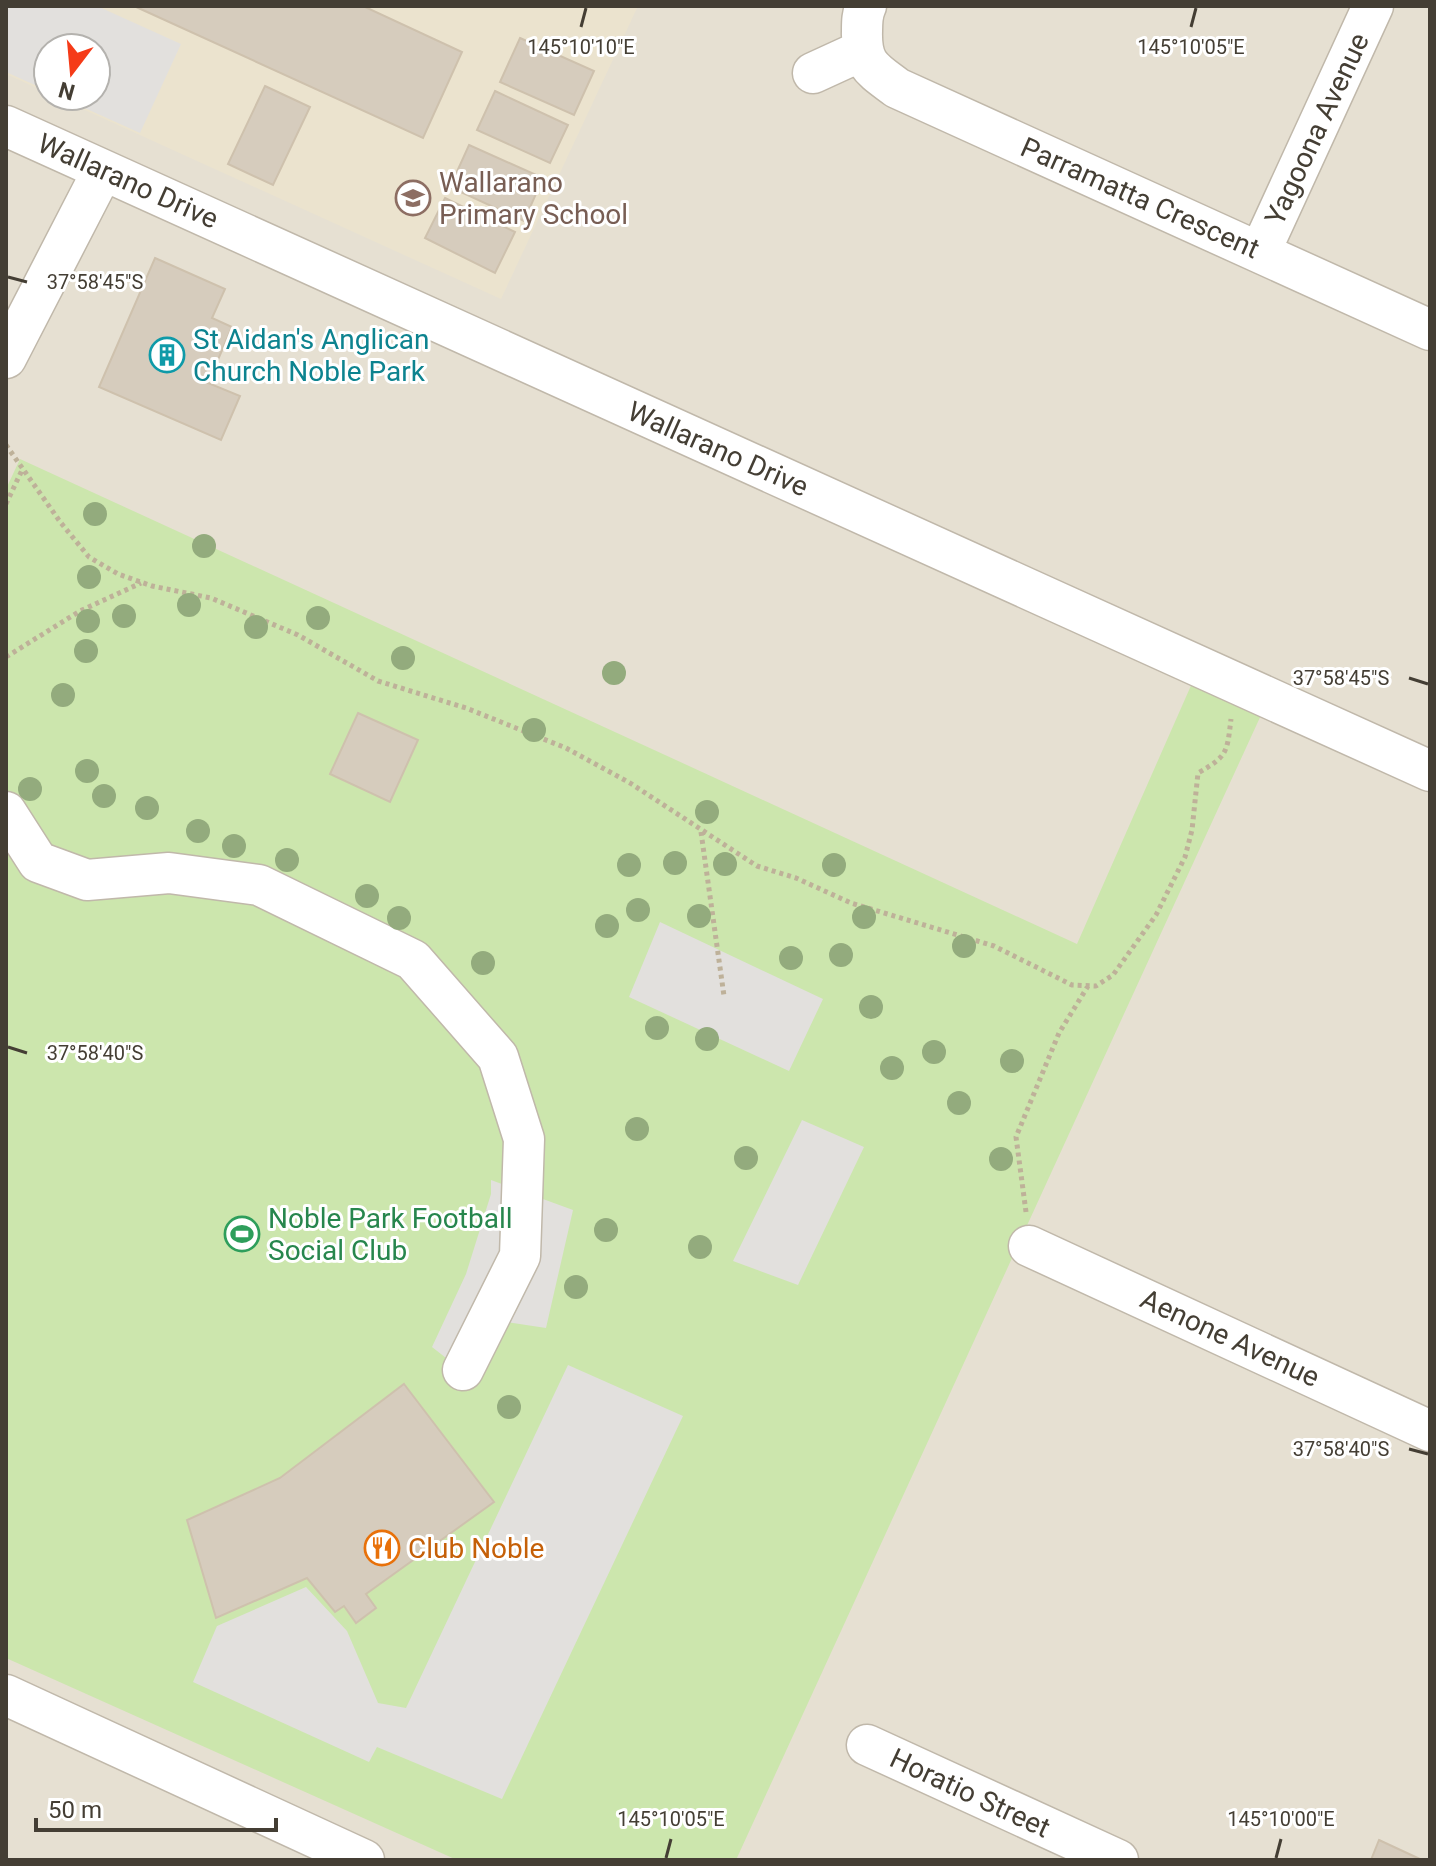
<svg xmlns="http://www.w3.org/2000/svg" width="1436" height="1866" viewBox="0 0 1436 1866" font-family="Roboto,sans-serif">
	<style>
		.residential { fill: #e6e0d2; fill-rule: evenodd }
		.education { fill: #ebe3ce }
		.green { fill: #cce6ad }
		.parking { fill: #e2e0dd }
		.building { fill: #d6ccbd; stroke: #cec1ad; stroke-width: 2 }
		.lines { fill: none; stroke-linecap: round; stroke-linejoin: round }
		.minor-casing { stroke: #c0b8aa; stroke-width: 43 }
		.path { stroke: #beb199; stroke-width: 5; stroke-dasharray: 4 4; stroke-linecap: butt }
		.minor { stroke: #fff; stroke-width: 40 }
		.tree { fill: #93ab7d }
		.ticks { fill: none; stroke: #443e34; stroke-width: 3 }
		.labels { text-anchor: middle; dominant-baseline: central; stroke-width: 6; stroke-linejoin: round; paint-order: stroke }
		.street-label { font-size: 28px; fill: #443e34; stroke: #fff }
		.education-label { font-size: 28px; fill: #785e54; stroke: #fff; text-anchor: start }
		.culture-label { font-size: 28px; fill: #0d838f; stroke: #fff; text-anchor: start }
		.leisure-label { font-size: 28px; fill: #27864d; stroke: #fff; text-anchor: start }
		.food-label { font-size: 28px; fill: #c56008; stroke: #fff; text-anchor: start }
		.ticks-label { font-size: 20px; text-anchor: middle; fill: #443e34; stroke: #fff; stroke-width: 6; stroke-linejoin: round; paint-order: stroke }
	</style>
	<rect width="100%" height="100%" fill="#f2eee4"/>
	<path class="residential" d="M 6,6 L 1430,6 L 1430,1860 L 6,1860 ZM 48,48 L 96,48 L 96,96 L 48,96 Z"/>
	<path class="education" d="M 6,6 L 638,6 L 501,299 L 54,96 L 96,96 L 96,48 L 48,48 L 48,93 L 6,74 Z"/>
	<path class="green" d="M 20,459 L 1077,944 L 1193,681 L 1262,713 L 736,1860 L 457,1860 L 6,1658 L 6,489 Z"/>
	<path class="parking" d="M 6,6 L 97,6 L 181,44 L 140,133 L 58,96 L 96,96 L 96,48 L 48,48 L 48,91 L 6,72 Z
		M 660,922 L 823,999 L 789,1071 L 629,997 Z
		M 802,1120 L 864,1147 L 798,1285 L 733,1261 Z
		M 491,1180 L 573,1210 L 546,1328 L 507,1322 L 478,1383 L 432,1347 L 466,1274 L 491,1194 Z
		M 568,1365 L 683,1416 L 502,1799 L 377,1747 L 369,1762 L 193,1682 L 217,1626 L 306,1587 L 347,1631 L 378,1703 L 406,1708 Z"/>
	<path class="building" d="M 134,6 L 363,6 L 462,52 L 423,138 Z
		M 520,38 L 594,71 L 574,115 L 500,82 Z
		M 265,86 L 310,107 L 273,185 L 228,164 Z
		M 495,91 L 568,125 L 550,163 L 477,130 Z
		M 469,145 L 543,178 L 524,221 L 450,187 Z
		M 445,198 L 515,232 L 495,273 L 425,238 Z
		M 155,258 L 225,289 L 212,318 L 232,327 L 208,383 L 240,396 L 221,440 L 99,387 Z
		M 358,713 L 418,740 L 390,802 L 330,774 Z
		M 404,1384 L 494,1502 L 366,1594 L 376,1608 L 356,1623 L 344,1606 L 335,1612 L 307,1578 L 216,1618 L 187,1520 L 280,1478 Z
		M 1379,1840 L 1422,1860 L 1371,1860 Z"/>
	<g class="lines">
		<g class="minor-casing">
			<path id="minor" d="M 866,6 C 862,14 862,22 862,31 C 861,65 872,69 897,88 L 1430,330
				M 813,73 L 861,51
				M 6,126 L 1430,771
				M 1260,252 L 1373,6
				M 6,358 L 103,170
				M 6,812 L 38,862 L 87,880 L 169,873 L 259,885 L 413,960 L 498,1057 L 524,1139 L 520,1256 L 463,1370
				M 1029,1246 L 1430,1431
				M 6,1695 L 364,1860
				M 867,1745 L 1118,1860"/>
		</g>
		<path class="path" d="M 6,445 L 61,523 L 89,557 L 118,574 L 152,586 L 211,598 L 298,635 L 378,681 L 466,708 L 566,748 L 630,783 L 757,866 L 796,878 L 851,903 L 994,946 L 1072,985 L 1096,986 L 1113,975 L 1156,915 L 1185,857 L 1192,830 L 1198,773 C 1228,756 1227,752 1231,719
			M 6,504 L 23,468
			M 6,657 L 80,611 L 141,583
			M 701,832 L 724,996
			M 1026,1212 L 1016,1137 L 1059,1033 L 1088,986"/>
		<use href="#minor" class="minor"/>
	</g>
	<g class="tree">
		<circle cx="95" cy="514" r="12"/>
		<circle cx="204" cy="546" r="12"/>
		<circle cx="89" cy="577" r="12"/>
		<circle cx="189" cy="605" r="12"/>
		<circle cx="124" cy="616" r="12"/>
		<circle cx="318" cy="618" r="12"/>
		<circle cx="88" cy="621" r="12"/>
		<circle cx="256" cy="627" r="12"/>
		<circle cx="86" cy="651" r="12"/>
		<circle cx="403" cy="658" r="12"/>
		<circle cx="614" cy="673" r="12"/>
		<circle cx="63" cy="695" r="12"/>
		<circle cx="534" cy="730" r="12"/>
		<circle cx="87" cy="771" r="12"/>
		<circle cx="30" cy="789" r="12"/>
		<circle cx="104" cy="796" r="12"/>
		<circle cx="147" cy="808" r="12"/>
		<circle cx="707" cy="812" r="12"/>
		<circle cx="198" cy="831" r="12"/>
		<circle cx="234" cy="846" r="12"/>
		<circle cx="287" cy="860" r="12"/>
		<circle cx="675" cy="863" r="12"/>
		<circle cx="725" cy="864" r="12"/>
		<circle cx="629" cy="865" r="12"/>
		<circle cx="834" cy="865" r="12"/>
		<circle cx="367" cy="896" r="12"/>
		<circle cx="638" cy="910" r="12"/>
		<circle cx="699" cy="916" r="12"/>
		<circle cx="864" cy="917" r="12"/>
		<circle cx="399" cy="918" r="12"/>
		<circle cx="607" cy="926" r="12"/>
		<circle cx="964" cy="946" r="12"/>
		<circle cx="841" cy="955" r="12"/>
		<circle cx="791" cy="958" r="12"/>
		<circle cx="483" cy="963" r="12"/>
		<circle cx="871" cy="1007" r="12"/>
		<circle cx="657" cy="1028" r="12"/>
		<circle cx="707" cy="1039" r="12"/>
		<circle cx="934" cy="1052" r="12"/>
		<circle cx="1012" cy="1061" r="12"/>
		<circle cx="892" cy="1068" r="12"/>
		<circle cx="959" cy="1103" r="12"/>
		<circle cx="637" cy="1129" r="12"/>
		<circle cx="746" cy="1158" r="12"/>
		<circle cx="1001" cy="1159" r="12"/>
		<circle cx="606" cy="1230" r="12"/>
		<circle cx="700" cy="1247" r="12"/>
		<circle cx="576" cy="1287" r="12"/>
		<circle cx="509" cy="1407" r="12"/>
	</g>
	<path class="ticks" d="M 581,27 L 586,8M 1191,27 L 1196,8M 8,277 L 27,282M 1409,678 L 1428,684M 8,1047 L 27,1053M 1409,1449 L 1428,1454M 666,1858 L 671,1839M 1276,1858 L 1281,1839"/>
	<defs>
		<g id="school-ring" transform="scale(1.8)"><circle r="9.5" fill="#fff" stroke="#8d6e63" stroke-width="1.5"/><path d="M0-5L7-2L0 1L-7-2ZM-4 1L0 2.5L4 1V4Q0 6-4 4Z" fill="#8d6e63"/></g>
		<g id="building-ring" transform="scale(1.8)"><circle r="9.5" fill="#fff" stroke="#0f9aa8" stroke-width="1.5"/><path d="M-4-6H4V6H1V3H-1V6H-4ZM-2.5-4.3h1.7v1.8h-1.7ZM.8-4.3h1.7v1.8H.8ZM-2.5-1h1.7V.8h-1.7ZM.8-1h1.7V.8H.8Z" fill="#0f9aa8"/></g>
		<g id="stadium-ring" transform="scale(1.8)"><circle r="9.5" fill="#fff" stroke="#2e9e5b" stroke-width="1.5"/><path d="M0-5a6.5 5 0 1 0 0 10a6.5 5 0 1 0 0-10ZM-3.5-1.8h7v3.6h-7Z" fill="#2e9e5b"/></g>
		<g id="restaurant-ring" transform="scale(1.8)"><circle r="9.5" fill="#fff" stroke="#e8710a" stroke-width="1.5"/><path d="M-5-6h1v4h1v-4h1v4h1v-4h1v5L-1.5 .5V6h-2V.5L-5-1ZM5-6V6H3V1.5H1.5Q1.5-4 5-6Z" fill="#e8710a"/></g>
	</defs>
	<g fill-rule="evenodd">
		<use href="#school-ring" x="413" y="198"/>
		<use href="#building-ring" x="167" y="355"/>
		<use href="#stadium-ring" x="242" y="1234"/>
		<use href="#restaurant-ring" x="382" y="1548"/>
	</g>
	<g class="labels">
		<g class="street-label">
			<text transform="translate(1317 129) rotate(-65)">Yagoona Avenue</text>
			<text transform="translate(128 181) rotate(24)">Wallarano Drive</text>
			<text transform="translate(1140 198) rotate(24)">Parramatta Crescent</text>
			<text transform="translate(718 449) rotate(24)">Wallarano Drive</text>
			<text transform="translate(1230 1338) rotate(25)">Aenone Avenue</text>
			<text transform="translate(970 1793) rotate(25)">Horatio Street</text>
		</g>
		<g class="education-label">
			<text x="439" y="182">Wallarano<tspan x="439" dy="32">Primary School</tspan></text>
		</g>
		<g class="culture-label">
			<text x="193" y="339">St Aidan's Anglican<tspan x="193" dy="32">Church Noble Park</tspan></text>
		</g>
		<g class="leisure-label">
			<text x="268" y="1218">Noble Park Football<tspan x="268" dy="32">Social Club</tspan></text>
		</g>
		<g class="food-label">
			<text x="408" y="1548">Club Noble</text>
		</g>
	</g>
	<g class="ticks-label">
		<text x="581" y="54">145°10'10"E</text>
		<text x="1191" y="54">145°10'05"E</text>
		<text x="95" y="289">37°58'45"S</text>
		<text x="1341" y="685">37°58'45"S</text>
		<text x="95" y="1060">37°58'40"S</text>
		<text x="1341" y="1456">37°58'40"S</text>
		<text x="671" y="1826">145°10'05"E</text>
		<text x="1281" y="1826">145°10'00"E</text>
	</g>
	<rect width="1436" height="1866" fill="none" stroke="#443e34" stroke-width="16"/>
	<g transform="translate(72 72) rotate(196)"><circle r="38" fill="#ffffff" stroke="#b4b2ae" stroke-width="2"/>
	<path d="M0-6L14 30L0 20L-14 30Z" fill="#f53b18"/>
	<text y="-12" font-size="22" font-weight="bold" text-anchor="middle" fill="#443e34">N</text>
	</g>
	<path d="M36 1818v12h240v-12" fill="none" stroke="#443e34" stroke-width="4"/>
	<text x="48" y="1818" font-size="24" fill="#443e34" stroke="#ffffff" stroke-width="6" paint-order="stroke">50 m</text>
</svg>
